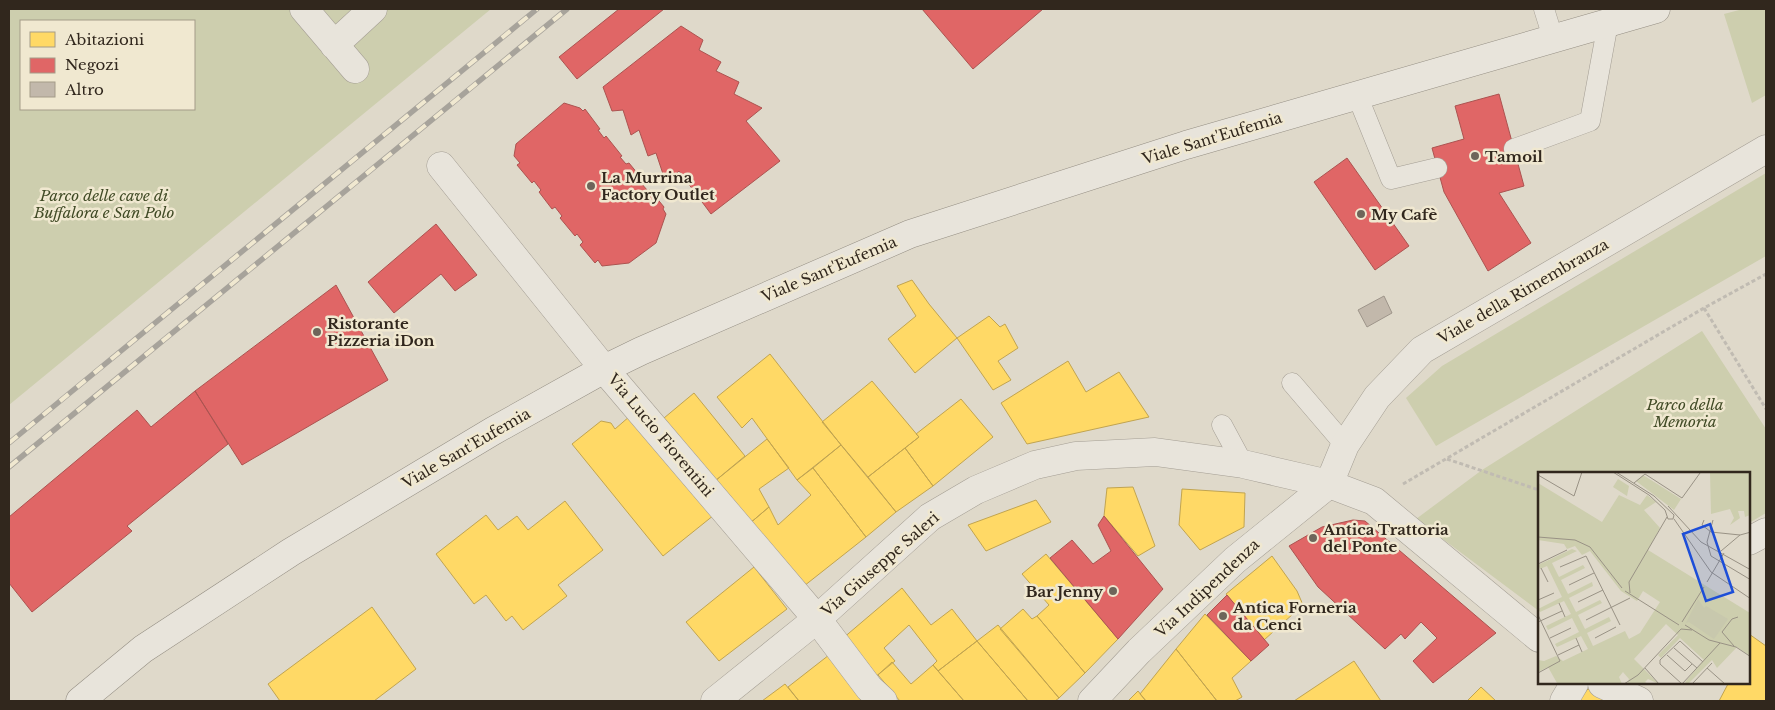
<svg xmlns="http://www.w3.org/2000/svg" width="1775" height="710" viewBox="0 0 1775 710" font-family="'Libre Baskerville',serif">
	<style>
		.green { fill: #cdceae; fill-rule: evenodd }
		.homes { fill: #ffd966; stroke: #c1a450 }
		.shops { fill: #e06666; stroke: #ac5350 }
		.building { fill: #c2b8ab; stroke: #9e958a }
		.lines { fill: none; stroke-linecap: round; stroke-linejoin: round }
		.service-casing { stroke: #a49e94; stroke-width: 21 }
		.minor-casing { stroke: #a49e94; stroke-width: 29 }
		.tertiary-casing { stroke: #a49e94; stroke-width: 29 }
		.secondary-casing { stroke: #948e83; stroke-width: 29 }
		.path { stroke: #c0bbb2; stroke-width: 3; stroke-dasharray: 4 2.5; stroke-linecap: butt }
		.service { stroke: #e8e4db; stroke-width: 20 }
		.minor { stroke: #e8e4db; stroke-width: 28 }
		.tertiary { stroke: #e8e4db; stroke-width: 28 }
		.secondary { stroke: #e8e4db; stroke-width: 28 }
		.rail-casing { stroke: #a7a39b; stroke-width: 5.5 }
		.rail { stroke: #f0e8d0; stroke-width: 4; stroke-dasharray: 11; stroke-linecap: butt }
		.poi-dot { fill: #6e655a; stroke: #f0e8d0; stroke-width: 2 }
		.labels { text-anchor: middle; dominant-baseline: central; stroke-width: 5; stroke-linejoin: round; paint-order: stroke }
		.street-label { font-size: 15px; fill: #31271d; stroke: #f0e8d0 }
		.poi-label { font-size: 15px; font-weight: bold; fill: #31271d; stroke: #f0e8d0; text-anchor: start }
		.park-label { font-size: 15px; font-style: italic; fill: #414b26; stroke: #f0e8d0 }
		.inset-road { fill: none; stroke: #999285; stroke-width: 1 }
		.view { fill: #1d4ed8; fill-opacity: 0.15; stroke: #1d4ed8; stroke-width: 2.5 }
		.inset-edge { fill: none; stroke: #31271d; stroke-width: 2.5 }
	</style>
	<rect width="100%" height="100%" fill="#dfd9ca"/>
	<path class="green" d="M 9,9 L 491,9 L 9,405 ZM 21,21 L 194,21 L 194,109 L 21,109 Z
		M 1743,9 L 1766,9 L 1766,95 L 1752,103 L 1724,14 Z
		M 1766,173 L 1766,256 L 1436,446 L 1406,398 L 1442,366 Z
		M 1702,331 L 1766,429 L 1766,513 L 1749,523 L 1749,474 L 1539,474 L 1539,611 L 1416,519 L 1482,470 Z"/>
	<path class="homes" d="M 912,280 L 929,304 L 957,338 L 915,373 L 888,339 L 916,316 L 897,286 Z
		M 989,316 L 1000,327 L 1005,324 L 1018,348 L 998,361 L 1011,380 L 993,390 L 957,338 Z
		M 770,354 L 841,445 L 797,480 L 752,418 L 742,428 L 717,397 Z
		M 1068,361 L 1086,392 L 1119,372 L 1149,417 L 1027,444 L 1001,403 Z
		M 872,381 L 919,437 L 868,477 L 822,422 Z
		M 694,393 L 745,456 L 715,481 L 664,418 Z
		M 961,399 L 993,437 L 933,486 L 905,448 L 919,437 L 916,434 Z
		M 630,416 L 714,515 L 663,556 L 572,444 L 601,421 L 611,423 L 615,429 Z
		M 767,439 L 789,468 L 759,489 L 769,507 L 749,524 L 715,481 Z
		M 841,445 L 896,512 L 866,537 L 813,468 Z
		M 905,448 L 933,486 L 896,512 L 868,477 Z
		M 813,468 L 866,537 L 804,586 L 749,524 L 769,507 L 778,525 L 811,495 L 797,480 Z
		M 1133,487 L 1155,546 L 1138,556 L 1104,516 L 1107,488 Z
		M 1182,489 L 1245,493 L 1244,527 L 1200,550 L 1179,525 Z
		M 1036,500 L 1051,522 L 986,551 L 968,525 Z
		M 565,501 L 603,550 L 558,585 L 567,596 L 523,630 L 512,616 L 506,621 L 486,595 L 474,604 L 436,554 L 486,515 L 498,530 L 517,516 L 528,530 Z
		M 1046,554 L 1118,639 L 1085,673 L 1037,616 L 1049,605 L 1022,574 Z
		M 1272,556 L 1297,591 L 1303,605 L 1264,640 L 1226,594 Z
		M 754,567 L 787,609 L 719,661 L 686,622 Z
		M 902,588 L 931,625 L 952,609 L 977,641 L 938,671 L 933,665 L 937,661 L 909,625 L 884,648 L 895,661 L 875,677 L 842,639 Z
		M 372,607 L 416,669 L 374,701 L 280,701 L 268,684 Z
		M 1023,609 L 1032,619 L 1037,616 L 1085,673 L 1059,698 L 1000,629 Z
		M 1205,614 L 1251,661 L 1232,678 L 1242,697 L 1235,701 L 1217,701 L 1176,649 Z
		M 998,625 L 1059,698 L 1055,701 L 1028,701 L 977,641 Z
		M 1749,634 L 1766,646 L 1766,701 L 1719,701 L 1728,684 L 1749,684 Z
		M 977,641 L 1028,701 L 964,701 L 938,671 Z
		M 1176,649 L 1217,701 L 1146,701 L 1140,694 Z
		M 829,655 L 864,701 L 799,701 L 788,687 Z
		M 1354,661 L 1381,701 L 1294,701 Z
		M 892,662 L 911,684 L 933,665 L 964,701 L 900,701 L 878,675 Z
		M 785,684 L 799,701 L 762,701 Z
		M 1481,687 L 1496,701 L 1467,701 Z
		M 1588,689 L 1614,701 L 1577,701 Z
		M 1138,691 L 1146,701 L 1128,701 Z"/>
	<path class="shops" d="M 619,9 L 664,9 L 577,79 L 559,57 Z
		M 922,9 L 1043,9 L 973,69 Z
		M 681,26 L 703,40 L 699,50 L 721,62 L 716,71 L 739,82 L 734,94 L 762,108 L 746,121 L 780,161 L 711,214 L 679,171 L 666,183 L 656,153 L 648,156 L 639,130 L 631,135 L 623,110 L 612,111 L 603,87 Z
		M 1499,94 L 1524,186 L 1499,193 L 1531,243 L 1488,271 L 1444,192 L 1432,148 L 1464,139 L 1455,106 Z
		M 564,103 L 580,108 L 583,111 L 585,109 L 600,129 L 598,130 L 604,138 L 606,136 L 622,156 L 620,157 L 626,164 L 629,163 L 643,180 L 640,182 L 648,191 L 650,190 L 664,207 L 663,209 L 666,214 L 656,243 L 629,263 L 602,266 L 598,260 L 595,263 L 580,245 L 583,242 L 577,234 L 575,236 L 560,218 L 562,216 L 555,207 L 552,209 L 539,192 L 541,190 L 534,181 L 532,183 L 517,165 L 520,163 L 514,156 L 516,144 Z
		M 1347,158 L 1409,246 L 1375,270 L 1314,182 Z
		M 436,224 L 477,275 L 455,291 L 441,274 L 394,313 L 368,282 Z
		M 336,285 L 388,380 L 242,465 L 195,391 Z
		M 195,391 L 228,444 L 127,526 L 132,531 L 32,612 L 9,583 L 9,517 L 137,410 L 151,427 Z
		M 1104,516 L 1163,589 L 1118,639 L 1050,558 L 1072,540 L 1093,564 L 1111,551 L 1098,525 Z
		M 1353,520 L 1365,521 L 1496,633 L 1433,683 L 1413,661 L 1437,638 L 1421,622 L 1405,639 L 1401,634 L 1385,649 L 1318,587 L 1289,546 L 1322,527 Z
		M 1227,595 L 1269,645 L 1251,661 L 1207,615 Z"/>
	<path class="building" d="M 1384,296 L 1392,313 L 1367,327 L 1358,310 Z"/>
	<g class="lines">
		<g class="service-casing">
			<path id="service" d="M 1544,9 L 1553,38
				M 1357,95 L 1391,179 L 1437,168
				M 1514,149 L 1590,121 L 1608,23
				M 1292,383 L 1345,445
				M 1222,425 L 1243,464"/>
		</g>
		<g class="minor-casing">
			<path id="minor" d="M 304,9 L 355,69
				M 334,45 L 373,9
				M 441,166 L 604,369 L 817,619 L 869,688 L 883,701
				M 1329,484 L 1374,501 L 1539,638
				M 1749,541 L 1766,532
				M 1602,684 L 1639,701
				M 1564,701 L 1574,684"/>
		</g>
		<g class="tertiary-casing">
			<path id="tertiary" d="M 715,701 L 817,619 L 930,517 L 976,490 L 1035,465 L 1076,456 L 1155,452 L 1243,464 L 1329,484
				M 1092,701 L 1139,651 L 1235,560 L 1329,484 L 1345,445 L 1377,397 L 1422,350 L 1766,149"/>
		</g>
		<g class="secondary-casing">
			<path id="secondary" d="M 80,701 L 143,649 L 291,552 L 493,431 L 604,369 L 641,351 L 910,234 L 1186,145 L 1656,9"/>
		</g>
		<path class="path" d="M 1704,308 L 1766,409
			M 1447,459 L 1539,490
			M 1403,484 L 1704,308 L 1766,274"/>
		<use href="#service" class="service"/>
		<use href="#minor" class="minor"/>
		<use href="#tertiary" class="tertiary"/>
		<use href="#secondary" class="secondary"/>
		<g class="rail-casing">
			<path id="rail" d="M 9,443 L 537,9
				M 9,467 L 567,9"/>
		</g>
		<use href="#rail" class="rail"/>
	</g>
	<g class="poi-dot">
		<circle cx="1475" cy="156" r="5"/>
		<circle cx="591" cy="186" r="5"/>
		<circle cx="1361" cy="214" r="5"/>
		<circle cx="317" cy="332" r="5"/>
		<circle cx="1313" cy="538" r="5"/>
		<circle cx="1113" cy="591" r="5"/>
		<circle cx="1223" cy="616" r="5"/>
	</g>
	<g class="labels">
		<g class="street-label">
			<text transform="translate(1212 138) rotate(-17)">Viale Sant'Eufemia</text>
			<text transform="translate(829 269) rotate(-23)">Viale Sant'Eufemia</text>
			<text transform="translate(1523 291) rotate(-30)">Viale della Rimembranza</text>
			<text transform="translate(661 435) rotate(50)">Via Lucio Fiorentini</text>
			<text transform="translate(466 448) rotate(-30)">Viale Sant'Eufemia</text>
			<text transform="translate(880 564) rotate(-41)">Via Giuseppe Saleri</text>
			<text transform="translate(1207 588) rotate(-43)">Via Indipendenza</text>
		</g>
		<g class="poi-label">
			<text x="1485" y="156">Tamoil</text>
			<text x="601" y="177">La Murrina<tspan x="601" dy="17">Factory Outlet</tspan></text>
			<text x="1371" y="214">My Cafè</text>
			<text x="327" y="323">Ristorante<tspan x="327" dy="17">Pizzeria iDon</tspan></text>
			<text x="1323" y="529">Antica Trattoria<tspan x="1323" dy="17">del Ponte</tspan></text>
			<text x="1103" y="591" text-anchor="end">Bar Jenny</text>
			<text x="1233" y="607">Antica Forneria<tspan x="1233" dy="17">da Cenci</tspan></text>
		</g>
		<g class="park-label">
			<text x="104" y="195">Parco delle cave di<tspan x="104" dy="17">Buffalora e San Polo</tspan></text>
			<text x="1685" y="404">Parco della<tspan x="1685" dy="17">Memoria</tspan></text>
		</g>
	</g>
	<g transform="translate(1538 472)">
		<rect width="212" height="212" fill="#dfd9ca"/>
		<path d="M 172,0 L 212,0 L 212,43 L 207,45 L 206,39 L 200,39 L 202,46 L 192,53 L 196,46 L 192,37 L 173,42 ZM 105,3 L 143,27 L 136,38 L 98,9 ZM 80,7 L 91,14 L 89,24 L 75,15 ZM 0,11 L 64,50 L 81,23 L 102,33 L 109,23 L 118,30 L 106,38 L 122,56 L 110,78 L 212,141 L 212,184 L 199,175 L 179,196 L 174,188 L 150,212 L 147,210 L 166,188 L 142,166 L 123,186 L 120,183 L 140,163 L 128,152 L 96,187 L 121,212 L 110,207 L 107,210 L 110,212 L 89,212 L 91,207 L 85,200 L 81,205 L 84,212 L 16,212 L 19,211 L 10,195 L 0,200 L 0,188 L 6,189 L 18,184 L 25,189 L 50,177 L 43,164 L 19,175 L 17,172 L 41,160 L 34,146 L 10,158 L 8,154 L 33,142 L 26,129 L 2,140 L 0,137 L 24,125 L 9,94 L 2,97 L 0,93 L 34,77 L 39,79 L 14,91 L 21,105 L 45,93 L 47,96 L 23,108 L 30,122 L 54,110 L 55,114 L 31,126 L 38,140 L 62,128 L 64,131 L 40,143 L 47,157 L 71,145 L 73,149 L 49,161 L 55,174 L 87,159 L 91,167 L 102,161 L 122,130 L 105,119 L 99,129 L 83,119 L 52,79 L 44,83 L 37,74 L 29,77 L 26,72 L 0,68 Z" fill="#cdceae"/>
		<path d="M 160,127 L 166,136 L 168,134 L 190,147 L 176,167 L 151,150 L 148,151 Z" fill="#c8c8ad"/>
		<path class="inset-road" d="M 75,0 L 111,23 L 127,38 L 130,47 L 135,47 L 136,43 L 116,24 L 78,0M 0,3 L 36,24 L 44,0M 96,11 L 107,2 L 144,26 L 162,1M 130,34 L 163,70 L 213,98M 136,47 L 173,100 L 213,127M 166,48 L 164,53 L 173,60 L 202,63M 175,48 L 169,70 L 173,84 L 213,108M 0,65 L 37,68 L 52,75 L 84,116M 183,79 L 202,63 L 213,60M 0,92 L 29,78M 22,95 L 48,84 L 82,153M 3,96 L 10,110M 169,110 L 186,81M 31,113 L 56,101M 87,119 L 141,153M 92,121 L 91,110 L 129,45M 0,128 L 16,121M 40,130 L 65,118M 21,131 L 27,145M 0,143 L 22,189 L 0,201M 48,148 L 92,126M 0,150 L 24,139M 144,150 L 166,115M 147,153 L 171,168 L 198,175 L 213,185M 12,166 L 33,156M 38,166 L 44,180M 57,166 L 78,155M 196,174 L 184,160 L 194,147 L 200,145M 136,176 L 159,196M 20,183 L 41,173M 129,183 L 147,199 L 154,192M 107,196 L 121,212M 169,196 L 187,212M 86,212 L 100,203 L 143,157 L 154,158M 144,212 L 122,192 L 122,188 L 142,169 L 165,190M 144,212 L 182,171M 154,212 L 174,191"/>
		<path class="view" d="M 172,52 L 195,120 L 168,129 L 145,62 Z"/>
		<rect width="212" height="212" class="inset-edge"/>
	</g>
	<rect width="1775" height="710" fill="none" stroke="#31271d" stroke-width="20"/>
	<rect x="20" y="20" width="175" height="90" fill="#f0e8d0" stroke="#a49b88"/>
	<rect x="30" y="32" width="25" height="15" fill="#ffd966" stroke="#a49b88"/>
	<text x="65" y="45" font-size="15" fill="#31271d">Abitazioni</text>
	<rect x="30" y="58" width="25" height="15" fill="#e06666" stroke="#a49b88"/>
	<text x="65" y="70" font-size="15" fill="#31271d">Negozi</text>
	<rect x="30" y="82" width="25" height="15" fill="#c2b8ab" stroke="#a49b88"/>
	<text x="65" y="95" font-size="15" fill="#31271d">Altro</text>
</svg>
